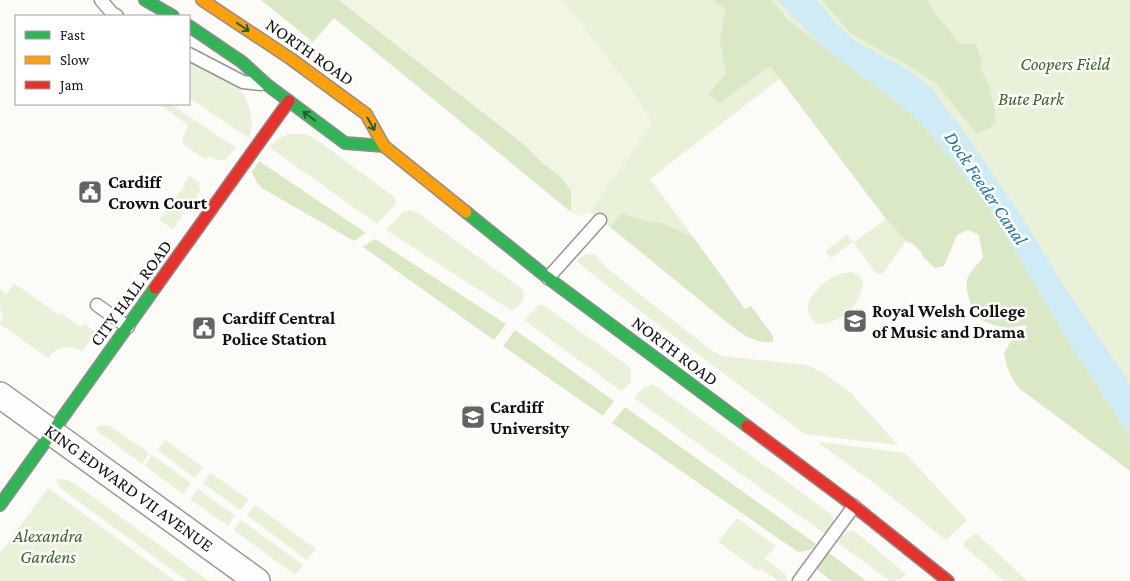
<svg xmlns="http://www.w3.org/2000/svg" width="1130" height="581" viewBox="0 0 1130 581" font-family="'Crimson Pro',serif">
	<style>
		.green { fill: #e9f1d8 }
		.forest { fill: #dae8c6 }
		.pitch { fill: #f1f5e2 }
		.water { fill: #cfebf5 }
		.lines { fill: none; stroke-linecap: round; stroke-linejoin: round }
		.lane-casing { stroke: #979695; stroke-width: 15 }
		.street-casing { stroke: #979695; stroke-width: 28 }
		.fast-casing { stroke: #8e8d8b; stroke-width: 14 }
		.slow-casing { stroke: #8e8d8b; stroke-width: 14 }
		.jam-casing { stroke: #8e8d8b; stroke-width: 14 }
		.lane { stroke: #fffefe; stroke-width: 12 }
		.street { stroke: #fffefe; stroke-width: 25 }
		.fast { stroke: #30b455; stroke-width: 11 }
		.slow { stroke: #ff9f0a; stroke-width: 11 }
		.jam { stroke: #e5322d; stroke-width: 11 }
		.oneway { stroke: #206233 }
		.labels { text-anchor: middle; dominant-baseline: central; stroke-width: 5; stroke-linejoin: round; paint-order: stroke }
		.street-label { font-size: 18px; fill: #111; stroke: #fff }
		.park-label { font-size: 18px; font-style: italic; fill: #376722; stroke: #fff }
		.poi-label { font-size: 18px; font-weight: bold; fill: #111; stroke: #fff; text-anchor: start }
		.water-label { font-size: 19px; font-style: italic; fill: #1d73a0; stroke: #fff }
	</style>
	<rect width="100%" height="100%" fill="#fdfbf7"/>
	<path class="green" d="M 562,0 L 1130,0 L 1130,436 L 1018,256 L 995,216 L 957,165 L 931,134 L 908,111 L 822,46 L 650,179 L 694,238 L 663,223 L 646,221 L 621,213 L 610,227 L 590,212 L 652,123 L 630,88 Z
		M 189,63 C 217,74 243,77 250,111 C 252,120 253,129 249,138 L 189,98 Z
		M 159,104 L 171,104 L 236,148 L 225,160 L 217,160 L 208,156 L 206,160 L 183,144 L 183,137 L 188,125 Z
		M 290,134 L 303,134 L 313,137 L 394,197 L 396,200 L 396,204 L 377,224 L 269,147 L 279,138 Z
		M 190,176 L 200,183 L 198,187 L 201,190 L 188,209 L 175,198 L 185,186 L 183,184 Z
		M 172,203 L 184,213 L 173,229 L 159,220 Z
		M 411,210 L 419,214 L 521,288 C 528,299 521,305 512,311 L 386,230 L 403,212 Z
		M 886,219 L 906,241 L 883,273 L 878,274 L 875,272 L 853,242 L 831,258 L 825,251 L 847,235 L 854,242 Z
		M 585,254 L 594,254 L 609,270 L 711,350 L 722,356 L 807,365 L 822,372 L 851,393 L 898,445 L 805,434 L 633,306 L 576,261 Z
		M 852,272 L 860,277 L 863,282 C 861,307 840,324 816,324 C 811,319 807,313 808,306 C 809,294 829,277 840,274 C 844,273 848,273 852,272 Z
		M 14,283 L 59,315 L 61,313 L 81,327 L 84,324 L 96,332 L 82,352 C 69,343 57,347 48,358 L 0,324 L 3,316 L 0,308 L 0,289 L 7,294 Z
		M 539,305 L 542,305 L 549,309 L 631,368 L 631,382 L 621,391 L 524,320 Z
		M 653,384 L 831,514 L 835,522 L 825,534 L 634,398 L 642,389 Z
		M 104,425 L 110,426 L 149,453 L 142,464 L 97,431 L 96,427 Z
		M 165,440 L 203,467 L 195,478 L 157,450 Z
		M 821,442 L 905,453 L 967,520 L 946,540 L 871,481 L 819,443 Z
		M 152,455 L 191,483 L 183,494 L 145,466 Z
		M 211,473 L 249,500 L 240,510 L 203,483 Z
		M 56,478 L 70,481 L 82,489 L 209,581 L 187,581 L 63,490 L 58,484 Z
		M 48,488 L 175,581 L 0,581 L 0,553 Z
		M 198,489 L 235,516 L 228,526 L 190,499 Z
		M 255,505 L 316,549 L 307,560 L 247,515 Z
		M 737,518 L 776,546 L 765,558 L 786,575 L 787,581 L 778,581 L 760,568 L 758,571 L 718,542 Z
		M 241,520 L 303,565 L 295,575 L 234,530 Z
		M 851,530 L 857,533 L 906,574 C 902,579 896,581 890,581 L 837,542 L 840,537 Z
		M 976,533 L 1027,581 L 1004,581 L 964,546 L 963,543 Z"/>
	<path class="forest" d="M 261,0 L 339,0 L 526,146 L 543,163 L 561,177 L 572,191 L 571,212 L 334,18 L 313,42 Z
		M 713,0 L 771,0 L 788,20 L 908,111 L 931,134 L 957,165 L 995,216 L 1069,342 L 1130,436 L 1130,471 L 1020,389 C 1011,379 1006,366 1004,353 L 1010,343 L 1028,326 C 1020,325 1014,328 1008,328 C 1001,327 988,324 982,320 C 972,313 963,288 968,277 C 971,270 979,263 983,258 L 979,235 L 968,230 L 957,235 L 944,266 L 935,268 L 923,257 L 921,252 L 913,244 L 906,241 L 886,219 L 770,66 L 720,103 L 709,94 L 726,73 L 720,42 L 725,9 Z
		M 822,0 L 928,0 L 934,12 L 961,45 L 968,43 L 976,45 L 982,62 L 980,70 C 992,81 993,106 996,123 L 988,129 L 976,133 L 936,83 L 901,61 L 851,34 Z
		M 259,161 L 366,233 L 354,241 L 263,189 L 257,183 L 252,172 Z
		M 621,213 L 646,221 L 663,223 L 694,238 L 745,309 L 751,306 L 773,336 L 773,342 C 757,343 746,337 734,328 L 610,227 Z
		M 375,239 L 506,324 L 494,340 L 363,247 Z
		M 515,330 L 614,401 L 603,416 L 503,346 Z
		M 625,407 L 816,544 C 812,551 806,551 798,552 L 612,423 Z
		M 828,552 L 866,581 L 832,581 L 816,569 Z"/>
	<path class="pitch" d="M 339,0 L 562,0 L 630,89 L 652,124 L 590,212 L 577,216 L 571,212 L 571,191 L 561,177 L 543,163 L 526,146 Z"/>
	<path class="water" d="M 777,0 L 817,0 L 836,24 L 854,41 L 906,69 L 930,87 L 967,136 L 1024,220 L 1064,286 L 1130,383 L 1130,436 L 1069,342 L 995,216 L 931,134 L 908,111 L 822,46 Z"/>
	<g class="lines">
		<g class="lane-casing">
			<path id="lane" d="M 101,0 L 112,13 L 117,16
				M 189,54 L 243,82 L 261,84
				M 548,278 L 600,220
				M 97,305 L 128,327
				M 799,581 L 854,506"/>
		</g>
		<g class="street-casing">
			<path id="street" d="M 0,395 L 257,581"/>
		</g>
		<g class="fast-casing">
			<path id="fast" d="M 145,0 L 173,16
				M 189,26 L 242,62 L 266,84 L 345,143 L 384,146
				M 466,212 L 548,278 L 747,426
				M 0,505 L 155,288"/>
		</g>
		<g class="slow-casing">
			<path id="slow" d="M 202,0 L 291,59 L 366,114 L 384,146 L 466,212"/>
		</g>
		<g class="jam-casing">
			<path id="jam" d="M 155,288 L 289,101
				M 747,426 L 854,506 L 948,581"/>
		</g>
		<use href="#lane" class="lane"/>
		<use href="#street" class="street"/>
		<use href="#fast" class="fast"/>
		<use href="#slow" class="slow"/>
		<use href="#jam" class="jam"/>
	</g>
	<defs><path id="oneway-shaft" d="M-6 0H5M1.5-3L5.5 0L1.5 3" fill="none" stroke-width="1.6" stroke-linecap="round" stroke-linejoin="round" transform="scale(1.25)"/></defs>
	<g class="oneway">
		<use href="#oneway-shaft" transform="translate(243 27) rotate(34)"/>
		<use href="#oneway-shaft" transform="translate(309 116) rotate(-143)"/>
		<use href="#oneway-shaft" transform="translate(371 124) rotate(61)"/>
	</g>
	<defs>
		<g id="civic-square" transform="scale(1.25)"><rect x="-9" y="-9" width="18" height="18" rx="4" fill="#646362" stroke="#fff"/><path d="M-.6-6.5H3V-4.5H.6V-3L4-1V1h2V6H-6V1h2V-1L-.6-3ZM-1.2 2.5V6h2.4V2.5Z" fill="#fff"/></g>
		<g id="university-square" transform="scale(1.25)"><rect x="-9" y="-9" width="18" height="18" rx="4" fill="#646362" stroke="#fff"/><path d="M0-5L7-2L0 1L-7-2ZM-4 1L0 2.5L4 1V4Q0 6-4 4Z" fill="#fff"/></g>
	</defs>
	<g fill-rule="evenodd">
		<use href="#civic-square" x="90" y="192"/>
		<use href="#university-square" x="855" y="321"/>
		<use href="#civic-square" x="204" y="328"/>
		<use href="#university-square" x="473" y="417"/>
	</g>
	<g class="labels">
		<g class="street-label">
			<text transform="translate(310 52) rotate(35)">NORTH ROAD</text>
			<text transform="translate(131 293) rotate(-54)">CITY HALL ROAD</text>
			<text transform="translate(675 351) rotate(37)">NORTH ROAD</text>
			<text transform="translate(129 488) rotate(36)">KING EDWARD VII AVENUE</text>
		</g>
		<g class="park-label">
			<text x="1065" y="64">Coopers Field</text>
			<text x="1031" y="99">Bute Park</text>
			<text x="48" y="536">Alexandra<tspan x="48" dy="21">Gardens</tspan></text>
		</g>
		<g class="poi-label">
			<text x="108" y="182">Cardiff<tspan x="108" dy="21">Crown Court</tspan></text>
			<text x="872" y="311">Royal Welsh College<tspan x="872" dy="21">of Music and Drama</tspan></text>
			<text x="222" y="318">Cardiff Central<tspan x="222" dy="21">Police Station</tspan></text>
			<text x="490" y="407">Cardiff<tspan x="490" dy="21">University</tspan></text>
		</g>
		<g class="water-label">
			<text transform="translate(986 188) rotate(56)">Dock Feeder Canal</text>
		</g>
	</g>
	<rect x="15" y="15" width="175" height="90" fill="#ffffff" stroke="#a0a0a0"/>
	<rect x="25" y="31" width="25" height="8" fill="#30b455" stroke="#a0a0a0"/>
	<text x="60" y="40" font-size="15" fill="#111111">Fast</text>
	<rect x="25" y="56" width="25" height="8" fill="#ff9f0a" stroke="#a0a0a0"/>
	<text x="60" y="65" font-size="15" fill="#111111">Slow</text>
	<rect x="25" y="81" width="25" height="8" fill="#e5322d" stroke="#a0a0a0"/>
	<text x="60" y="90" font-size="15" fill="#111111">Jam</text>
</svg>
